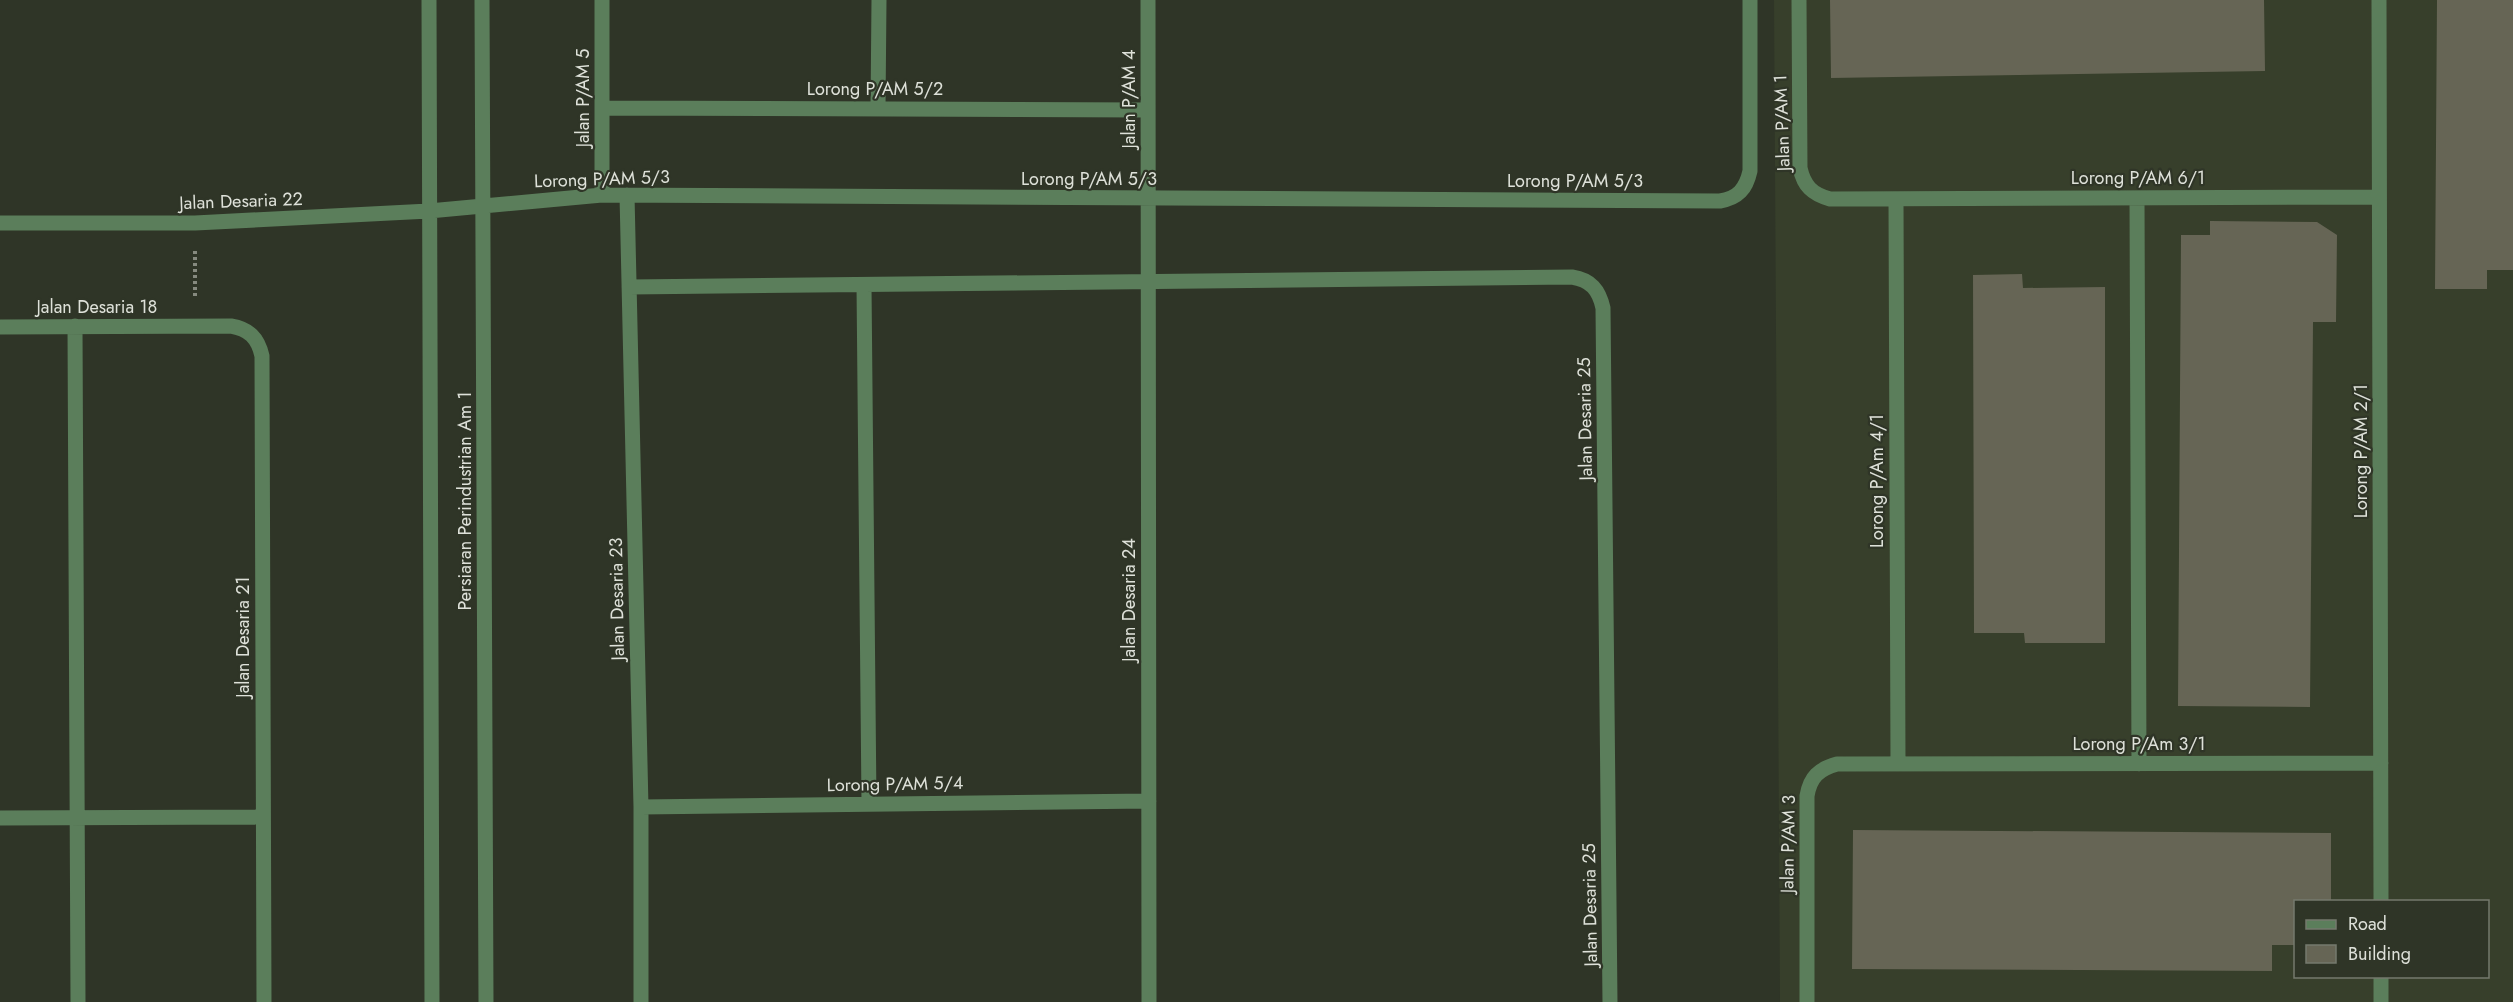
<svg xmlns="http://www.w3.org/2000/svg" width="2513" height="1002" viewBox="0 0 2513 1002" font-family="Jost,sans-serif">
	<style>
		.built { fill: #373f2b; fill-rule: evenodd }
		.building { fill: #666555 }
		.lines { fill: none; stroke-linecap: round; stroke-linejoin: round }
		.path { stroke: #868a7f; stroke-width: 4; stroke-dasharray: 3 3; stroke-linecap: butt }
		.minor { stroke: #5b7e5b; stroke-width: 15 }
		.labels { text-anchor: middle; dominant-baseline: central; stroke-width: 4.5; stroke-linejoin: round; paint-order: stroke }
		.street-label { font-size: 18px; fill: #dee1d9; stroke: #2f3527 }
	</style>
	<rect width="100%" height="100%" fill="#2f3527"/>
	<path class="built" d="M 1774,0 L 2513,0 L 2513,1002 L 1780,1002 ZM 2296,902 L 2488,902 L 2488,976 L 2296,976 Z"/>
	<path class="building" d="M 1830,0 L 2264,0 L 2265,71 L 1831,78 Z
		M 2437,0 L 2513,0 L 2513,270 L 2487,270 L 2487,289 L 2435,289 Z
		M 2210,221 L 2317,222 L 2337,235 L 2336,322 L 2313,322 L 2310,707 L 2178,706 L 2181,235 L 2210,235 Z
		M 2022,274 L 2023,288 L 2105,287 L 2105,643 L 2025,643 L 2024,633 L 1974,633 L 1973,275 Z
		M 1853,830 L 2331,833 L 2331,902 L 2296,902 L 2296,945 L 2272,945 L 2272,971 L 1852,969 Z"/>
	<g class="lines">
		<path class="path" d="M 195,251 L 195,298"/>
		<path class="minor" d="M 429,0 L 432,1002
			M 482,0 L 486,1002
			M 1148,0 L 1149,1002
			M 1799,0 L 1800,168 C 1804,186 1812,194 1830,199 L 2379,197
			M 2379,0 L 2381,902
			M 602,108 L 1148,110
			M 878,108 L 879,0
			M 602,195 L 602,0
			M 627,195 L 641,807 L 641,1002
			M 2137,198 L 2139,764
			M 1896,199 L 1898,764
			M 0,223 L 195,223 L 429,211 L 602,195 L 1720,201 C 1738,198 1746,189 1750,171 L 1750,0
			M 864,285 L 869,804
			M 629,287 L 1572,277 C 1591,280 1599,290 1603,308 L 1610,1002
			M 75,326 L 78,1002
			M 0,327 L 231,326 C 249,329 258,338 262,356 L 264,1002
			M 641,807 L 1149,801
			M 0,818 L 263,817
			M 2381,976 L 2381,1002
			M 1807,1002 L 1807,796 C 1810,777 1819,769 1837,764 L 2381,763"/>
	</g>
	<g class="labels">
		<g class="street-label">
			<text x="875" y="89">Lorong P/AM 5/2</text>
			<text transform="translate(583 98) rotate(-90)">Jalan P/AM 5</text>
			<text transform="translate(1129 99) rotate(-90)">Jalan P/AM 4</text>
			<text transform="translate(1782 123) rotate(-92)">Jalan P/AM 1</text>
			<text x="2138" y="178">Lorong P/AM 6/1</text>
			<text transform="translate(602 179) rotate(-2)">Lorong P/AM 5/3</text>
			<text x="1089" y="179">Lorong P/AM 5/3</text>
			<text x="1575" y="181">Lorong P/AM 5/3</text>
			<text transform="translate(241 201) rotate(-2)">Jalan Desaria 22</text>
			<text x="97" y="307">Jalan Desaria 18</text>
			<text transform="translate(1585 419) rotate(-91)">Jalan Desaria 25</text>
			<text transform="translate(2361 451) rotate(-90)">Lorong P/AM 2/1</text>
			<text transform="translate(1877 481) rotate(-90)">Lorong P/Am 4/1</text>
			<text transform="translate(465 501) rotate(-90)">Persiaran Perindustrian Am 1</text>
			<text transform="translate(617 599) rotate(-91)">Jalan Desaria 23</text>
			<text transform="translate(1129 600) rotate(-90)">Jalan Desaria 24</text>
			<text transform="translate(243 637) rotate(-90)">Jalan Desaria 21</text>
			<text x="2139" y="744">Lorong P/Am 3/1</text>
			<text transform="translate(895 784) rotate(-1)">Lorong P/AM 5/4</text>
			<text transform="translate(1788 844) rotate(-89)">Jalan P/AM 3</text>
			<text transform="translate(1590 905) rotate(-91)">Jalan Desaria 25</text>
		</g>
	</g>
	<rect x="2294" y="900" width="195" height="78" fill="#2f3527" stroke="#757a6e" stroke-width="1.5"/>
	<rect x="2306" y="920" width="30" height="9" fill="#5b7e5b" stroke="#757a6e" stroke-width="1.5"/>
	<text x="2348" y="930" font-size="18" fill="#dee1d9">Road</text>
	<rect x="2306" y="945" width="30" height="18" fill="#666555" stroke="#757a6e" stroke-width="1.5"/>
	<text x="2348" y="960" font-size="18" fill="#dee1d9">Building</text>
</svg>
